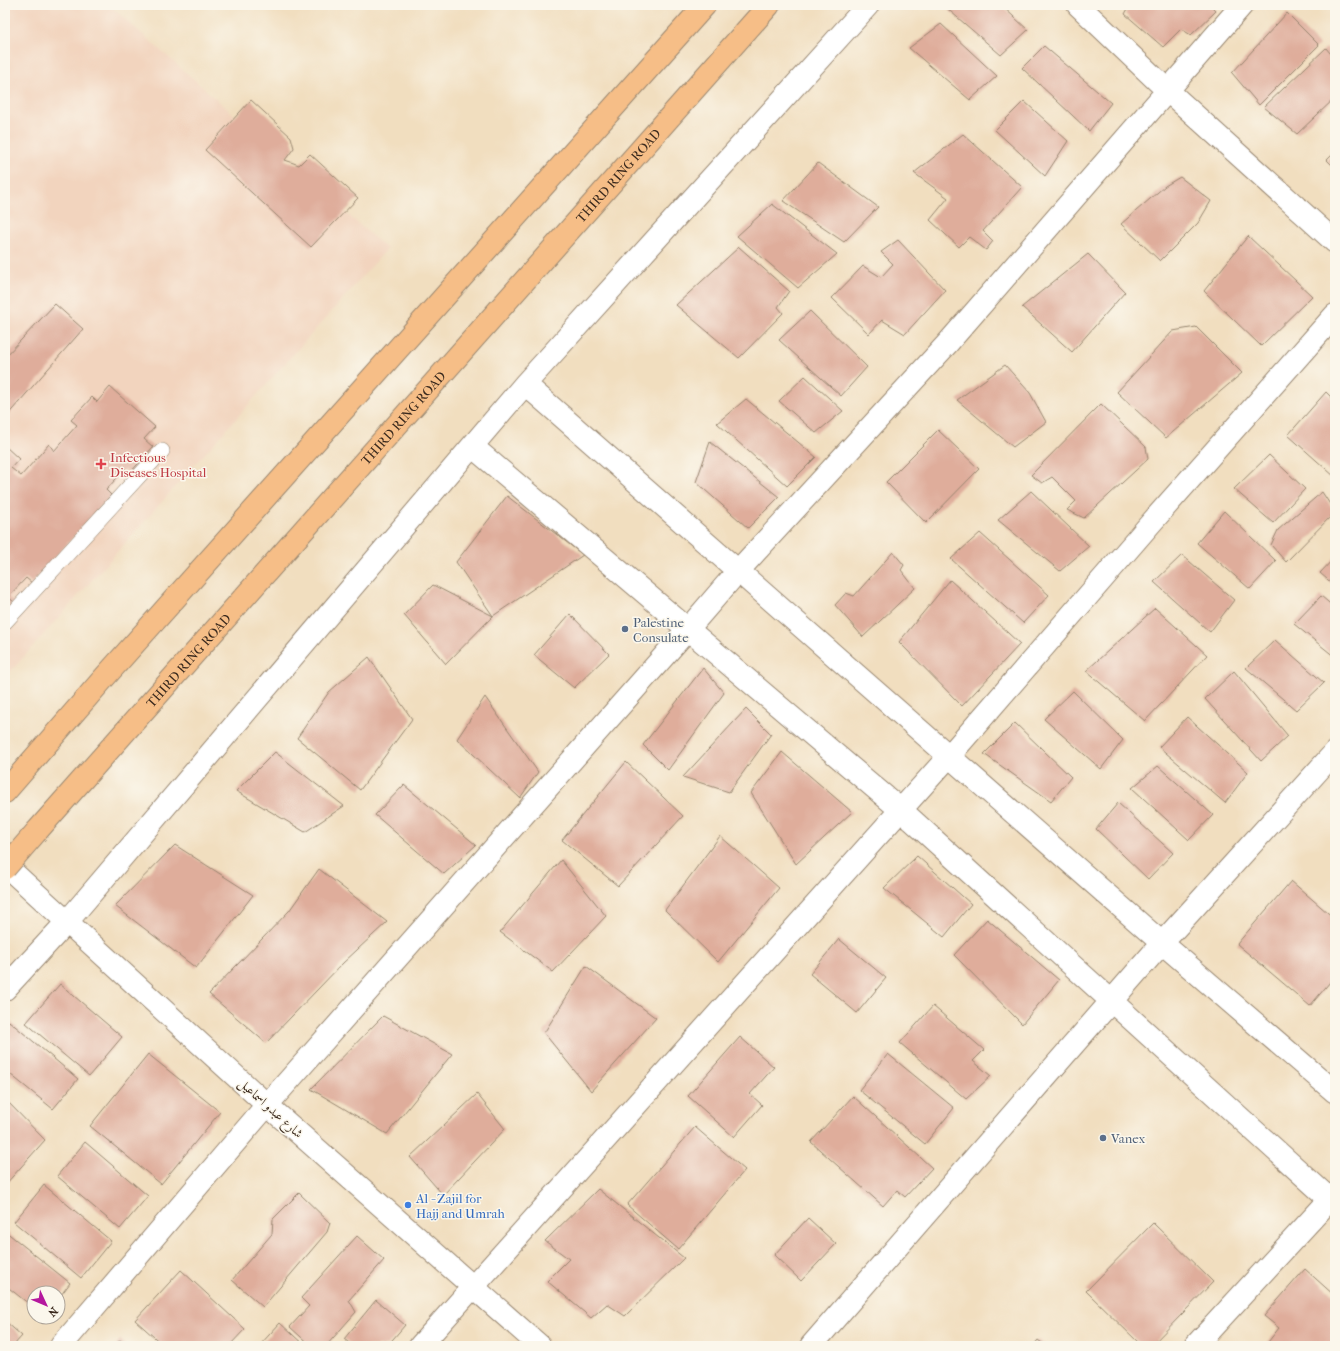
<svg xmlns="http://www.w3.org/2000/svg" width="1340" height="1351" viewBox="0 0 1340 1351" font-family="'IM FELL French Canon',Amiri,serif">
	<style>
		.built { fill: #f2d4be }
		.building { fill: #dfad9b }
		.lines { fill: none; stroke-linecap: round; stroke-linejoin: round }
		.lane-casing { stroke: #96846e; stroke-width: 16 }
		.street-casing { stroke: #96846e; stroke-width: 24 }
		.highway-casing { stroke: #96846e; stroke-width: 24 }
		.lane { stroke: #fff; stroke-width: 15 }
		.street { stroke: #fff; stroke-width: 22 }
		.highway { stroke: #f6be87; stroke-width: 22 }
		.highway-bridge-casing { stroke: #96846e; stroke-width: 24; stroke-linecap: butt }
		.highway-bridge { stroke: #f6be87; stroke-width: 22 }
		.health-dot { fill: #e0444e; stroke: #fbf7ec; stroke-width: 1.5 }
		.service-dot { fill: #5c6f8a; stroke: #fbf7ec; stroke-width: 1.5 }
		.shop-dot { fill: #3f7fe0; stroke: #fbf7ec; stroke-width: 1.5 }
		.labels { text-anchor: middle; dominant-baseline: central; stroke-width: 3; stroke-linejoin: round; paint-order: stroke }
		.street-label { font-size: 13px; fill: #3b2a1e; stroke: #fbf7ec }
		.health-label { font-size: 13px; fill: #be3a42; stroke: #fbf7ec; text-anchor: start }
		.service-label { font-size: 13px; fill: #4e5e75; stroke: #fbf7ec; text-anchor: start }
		.shop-label { font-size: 13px; fill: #366cbe; stroke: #fbf7ec; text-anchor: start }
	</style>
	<rect width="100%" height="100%" fill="#fbf7ec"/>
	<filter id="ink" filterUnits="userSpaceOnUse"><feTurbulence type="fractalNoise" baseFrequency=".025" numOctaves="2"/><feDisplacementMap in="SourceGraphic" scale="8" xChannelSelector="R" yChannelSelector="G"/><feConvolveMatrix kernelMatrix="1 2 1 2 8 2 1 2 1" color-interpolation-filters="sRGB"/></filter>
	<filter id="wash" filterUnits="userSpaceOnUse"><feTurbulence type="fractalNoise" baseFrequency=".012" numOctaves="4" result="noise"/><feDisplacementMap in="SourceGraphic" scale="16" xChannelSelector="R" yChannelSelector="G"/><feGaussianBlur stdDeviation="0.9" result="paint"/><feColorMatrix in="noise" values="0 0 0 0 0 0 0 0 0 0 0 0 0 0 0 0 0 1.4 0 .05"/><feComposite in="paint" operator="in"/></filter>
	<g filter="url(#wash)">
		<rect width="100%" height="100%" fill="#f1debf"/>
		<path class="built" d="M 5,5 L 109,5 L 387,249 L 5,678 Z"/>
		<g id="blocks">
			<path class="building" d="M 943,5 L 1001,5 L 1028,30 L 1001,55 Z
				M 1130,5 L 1210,5 L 1216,11 L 1191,35 L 1181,29 L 1163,47 L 1125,14 Z
				M 1327,5 L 1335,5 L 1335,13 Z
				M 1287,13 L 1319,45 L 1259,105 L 1232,73 Z
				M 941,24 L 997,76 L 970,100 L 909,48 Z
				M 1044,46 L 1111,103 L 1089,131 L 1022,68 Z
				M 1326,48 L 1335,59 L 1335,98 L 1297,134 L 1264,107 Z
				M 251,100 L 291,137 L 294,148 L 285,160 L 299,165 L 310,154 L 358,198 L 311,247 L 205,150 Z
				M 1024,101 L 1068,141 L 1045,176 L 995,130 Z
				M 963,134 L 1022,187 L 983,231 L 993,241 L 986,250 L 969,237 L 959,247 L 930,220 L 948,198 L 914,173 Z
				M 1335,152 L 1335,168 L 1327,160 Z
				M 818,163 L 878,207 L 844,242 L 783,201 Z
				M 1180,177 L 1211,201 L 1198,223 L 1160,261 L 1121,224 L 1165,186 Z
				M 772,204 L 837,254 L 798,288 L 737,236 Z
				M 1248,236 L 1312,296 L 1261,346 L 1204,291 Z
				M 898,240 L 945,290 L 905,334 L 882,320 L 869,334 L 832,298 L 863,266 L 881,277 L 893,264 L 881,252 Z
				M 739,247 L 789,291 L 778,307 L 783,313 L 739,358 L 676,305 Z
				M 1088,254 L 1125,292 L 1072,352 L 1022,307 Z
				M 55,304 L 83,329 L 5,418 L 5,357 Z
				M 810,311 L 867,367 L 841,396 L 779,340 Z
				M 1196,327 L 1242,373 L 1166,438 L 1117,392 L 1173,331 Z
				M 1005,365 L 1030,393 L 1046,422 L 1013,447 L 957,400 Z
				M 805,376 L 843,411 L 816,433 L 779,401 Z
				M 110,387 L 155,427 L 144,439 L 153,447 L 129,474 L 125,469 L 106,490 L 111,495 L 32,583 L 26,578 L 8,597 L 14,602 L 5,611 L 5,446 L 19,459 L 11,468 L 21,476 L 49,444 L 54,451 L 77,425 L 71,420 L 92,397 L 97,402 Z
				M 1326,392 L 1335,401 L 1335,477 L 1288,435 Z
				M 746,399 L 816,457 L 787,486 L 717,423 Z
				M 1101,404 L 1146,447 L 1148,459 L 1084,518 L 1067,510 L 1076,501 L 1052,477 L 1042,483 L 1031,475 Z
				M 938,430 L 979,469 L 926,523 L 886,482 Z
				M 710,442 L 779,497 L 748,528 L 696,482 Z
				M 1269,455 L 1305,489 L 1273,523 L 1234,489 Z
				M 1031,491 L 1089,546 L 1060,571 L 998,520 Z
				M 1322,492 L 1335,512 L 1286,562 L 1271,545 L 1278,530 Z
				M 507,496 L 583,555 L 493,616 L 456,562 Z
				M 1224,511 L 1276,561 L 1250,589 L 1197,543 Z
				M 980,533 L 1049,595 L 1023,623 L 951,559 Z
				M 893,552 L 904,565 L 901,570 L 915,588 L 863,637 L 835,605 L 846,593 L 854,596 Z
				M 1182,555 L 1234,600 L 1210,632 L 1154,582 Z
				M 1335,557 L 1335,586 L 1320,573 Z
				M 950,580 L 1020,644 L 962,706 L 899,642 Z
				M 433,585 L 493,616 L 446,664 L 404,615 Z
				M 1321,596 L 1335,608 L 1335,657 L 1294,624 Z
				M 1155,608 L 1207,655 L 1145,721 L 1086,671 Z
				M 570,614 L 609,654 L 574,688 L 534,655 Z
				M 1275,640 L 1324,683 L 1296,710 L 1246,668 Z
				M 369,657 L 412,719 L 360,790 L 297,738 L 329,692 Z
				M 703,668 L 724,693 L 668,770 L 643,745 Z
				M 1234,671 L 1288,736 L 1261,761 L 1205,699 Z
				M 1073,691 L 1123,740 L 1101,769 L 1044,719 Z
				M 485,697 L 538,772 L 520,798 L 457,739 Z
				M 746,709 L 771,734 L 729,792 L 683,777 Z
				M 1187,717 L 1248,772 L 1225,803 L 1159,747 Z
				M 1015,723 L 1071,777 L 1051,801 L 984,754 Z
				M 275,752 L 344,806 L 305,832 L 236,791 Z
				M 782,752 L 852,812 L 796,864 L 751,793 Z
				M 626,762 L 683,816 L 618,886 L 562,840 Z
				M 1158,766 L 1213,815 L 1189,840 L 1132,788 Z
				M 404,785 L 476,845 L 444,874 L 375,815 Z
				M 1118,803 L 1173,853 L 1148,879 L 1096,829 Z
				M 720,836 L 779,888 L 718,962 L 665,910 Z
				M 175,845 L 253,895 L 196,968 L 115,906 Z
				M 917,856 L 971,904 L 944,937 L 884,888 Z
				M 561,860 L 606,916 L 553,972 L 500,932 Z
				M 319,869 L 387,922 L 343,963 L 266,1043 L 209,994 L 289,911 Z
				M 1291,881 L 1335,919 L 1335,976 L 1310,1006 L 1237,944 Z
				M 987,919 L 1059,980 L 1022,1024 L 954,955 Z
				M 839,939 L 886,978 L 857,1013 L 810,974 Z
				M 586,966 L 656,1018 L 591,1091 L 544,1033 Z
				M 60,984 L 122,1037 L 89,1076 L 26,1023 Z
				M 933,1006 L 984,1050 L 973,1061 L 991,1076 L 966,1099 L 900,1043 Z
				M 383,1016 L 452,1054 L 387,1134 L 311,1089 Z
				M 9,1021 L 78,1079 L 53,1109 L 5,1070 L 5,1026 Z
				M 740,1037 L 774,1067 L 750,1094 L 762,1105 L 734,1137 L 688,1096 Z
				M 148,1054 L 220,1112 L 161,1184 L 90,1126 Z
				M 888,1054 L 954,1108 L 925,1144 L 859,1090 Z
				M 477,1094 L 505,1129 L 443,1195 L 410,1157 Z
				M 853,1096 L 932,1168 L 905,1197 L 897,1190 L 883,1206 L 811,1142 Z
				M 5,1099 L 45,1140 L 5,1185 Z
				M 695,1127 L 745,1170 L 678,1249 L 627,1205 Z
				M 85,1142 L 148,1196 L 120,1229 L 57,1176 Z
				M 44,1185 L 111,1241 L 81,1278 L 14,1222 Z
				M 598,1189 L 684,1258 L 625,1316 L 607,1304 L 591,1318 L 547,1281 L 569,1259 L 545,1241 Z
				M 299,1193 L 330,1223 L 327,1232 L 263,1307 L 232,1280 L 272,1234 L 273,1219 Z
				M 808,1218 L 836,1244 L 801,1281 L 774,1255 Z
				M 1153,1223 L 1213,1282 L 1151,1346 L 1142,1346 L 1086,1291 Z
				M 5,1231 L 70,1283 L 58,1299 L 58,1293 L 34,1293 L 34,1308 L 5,1285 Z
				M 357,1236 L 384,1260 L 349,1300 L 356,1312 L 326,1346 L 311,1346 L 290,1327 L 309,1306 L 301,1298 Z
				M 1305,1269 L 1335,1296 L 1335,1346 L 1265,1346 L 1279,1328 L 1264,1316 Z
				M 181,1270 L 245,1329 L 229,1346 L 164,1346 L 135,1320 Z
				M 376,1300 L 405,1325 L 387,1346 L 353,1346 L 344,1339 Z
				M 5,1321 L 22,1336 L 13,1346 L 5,1346 Z
				M 280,1323 L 305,1346 L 259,1346 Z
				M 120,1340 L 127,1346 L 115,1346 Z
				M 1038,1340 L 1046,1346 L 1033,1346 Z"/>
		</g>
	</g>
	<g filter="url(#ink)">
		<use href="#blocks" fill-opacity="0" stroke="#96846e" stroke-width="1"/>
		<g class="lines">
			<g class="lane-casing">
				<path id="lane" d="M 5,622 L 162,451"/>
			</g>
			<g class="street-casing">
				<path id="street" d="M 1078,5 L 1167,90 L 1335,242
					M 525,384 L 1162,943 L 1335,1092
					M 473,447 L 901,810 L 1335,1204
					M 5,865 L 267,1105 L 540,1346
					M 5,989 L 66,923 L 525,384 L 868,5
					M 61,1346 L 267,1105 L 688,629 L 738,571 L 947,344 L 1242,5
					M 420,1346 L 950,755 L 1151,523 L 1335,315
					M 811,1346 L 1162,943 L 1335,752
					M 1195,1346 L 1335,1194"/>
			</g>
			<g class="highway-casing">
				<g id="highway">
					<path d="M 5,792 L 103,679 L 705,5"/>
					<path id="s1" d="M 37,831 L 769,5"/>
				</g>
			</g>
			<use href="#lane" class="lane"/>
			<use href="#street" class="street"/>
			<use href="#highway" class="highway"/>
			<g class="highway-bridge-casing">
				<path id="highway-bridge" d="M 5,868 L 37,831"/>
			</g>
			<use href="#highway-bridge" class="highway-bridge"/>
		</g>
	</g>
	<path class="health-dot" d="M99 458h4v4h4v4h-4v4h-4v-4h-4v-4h4z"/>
	<g class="service-dot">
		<circle cx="625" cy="629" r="4"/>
		<circle cx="1103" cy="1138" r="4"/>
	</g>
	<circle class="shop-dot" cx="408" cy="1205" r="4"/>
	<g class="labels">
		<g class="street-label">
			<text stroke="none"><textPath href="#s1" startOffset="876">THIRD RING ROAD</textPath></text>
			<text stroke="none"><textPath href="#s1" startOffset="552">THIRD RING ROAD</textPath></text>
			<text stroke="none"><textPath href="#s1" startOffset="228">THIRD RING ROAD</textPath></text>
			<text transform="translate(271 1108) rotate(42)">شارع عبدو اسماعيل</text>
		</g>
		<g class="health-label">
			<text x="110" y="457">Infectious<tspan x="110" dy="15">Diseases Hospital</tspan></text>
		</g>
		<g class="service-label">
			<text x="633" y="622">Palestine<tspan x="633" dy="15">Consulate</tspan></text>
			<text x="1111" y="1138">Vanex</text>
		</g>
		<g class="shop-label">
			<text x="416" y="1198">Al - Zajil for<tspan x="416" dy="15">Hajj and Umrah</tspan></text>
		</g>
	</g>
	<rect width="1340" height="1351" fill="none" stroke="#fbf7ec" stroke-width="20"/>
	<g transform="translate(46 1305) rotate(134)"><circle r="19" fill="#fbf7ec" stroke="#aea59a"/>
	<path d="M0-3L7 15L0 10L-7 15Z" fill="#b5179e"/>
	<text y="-6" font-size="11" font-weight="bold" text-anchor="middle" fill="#3b2a1e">N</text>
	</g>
</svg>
